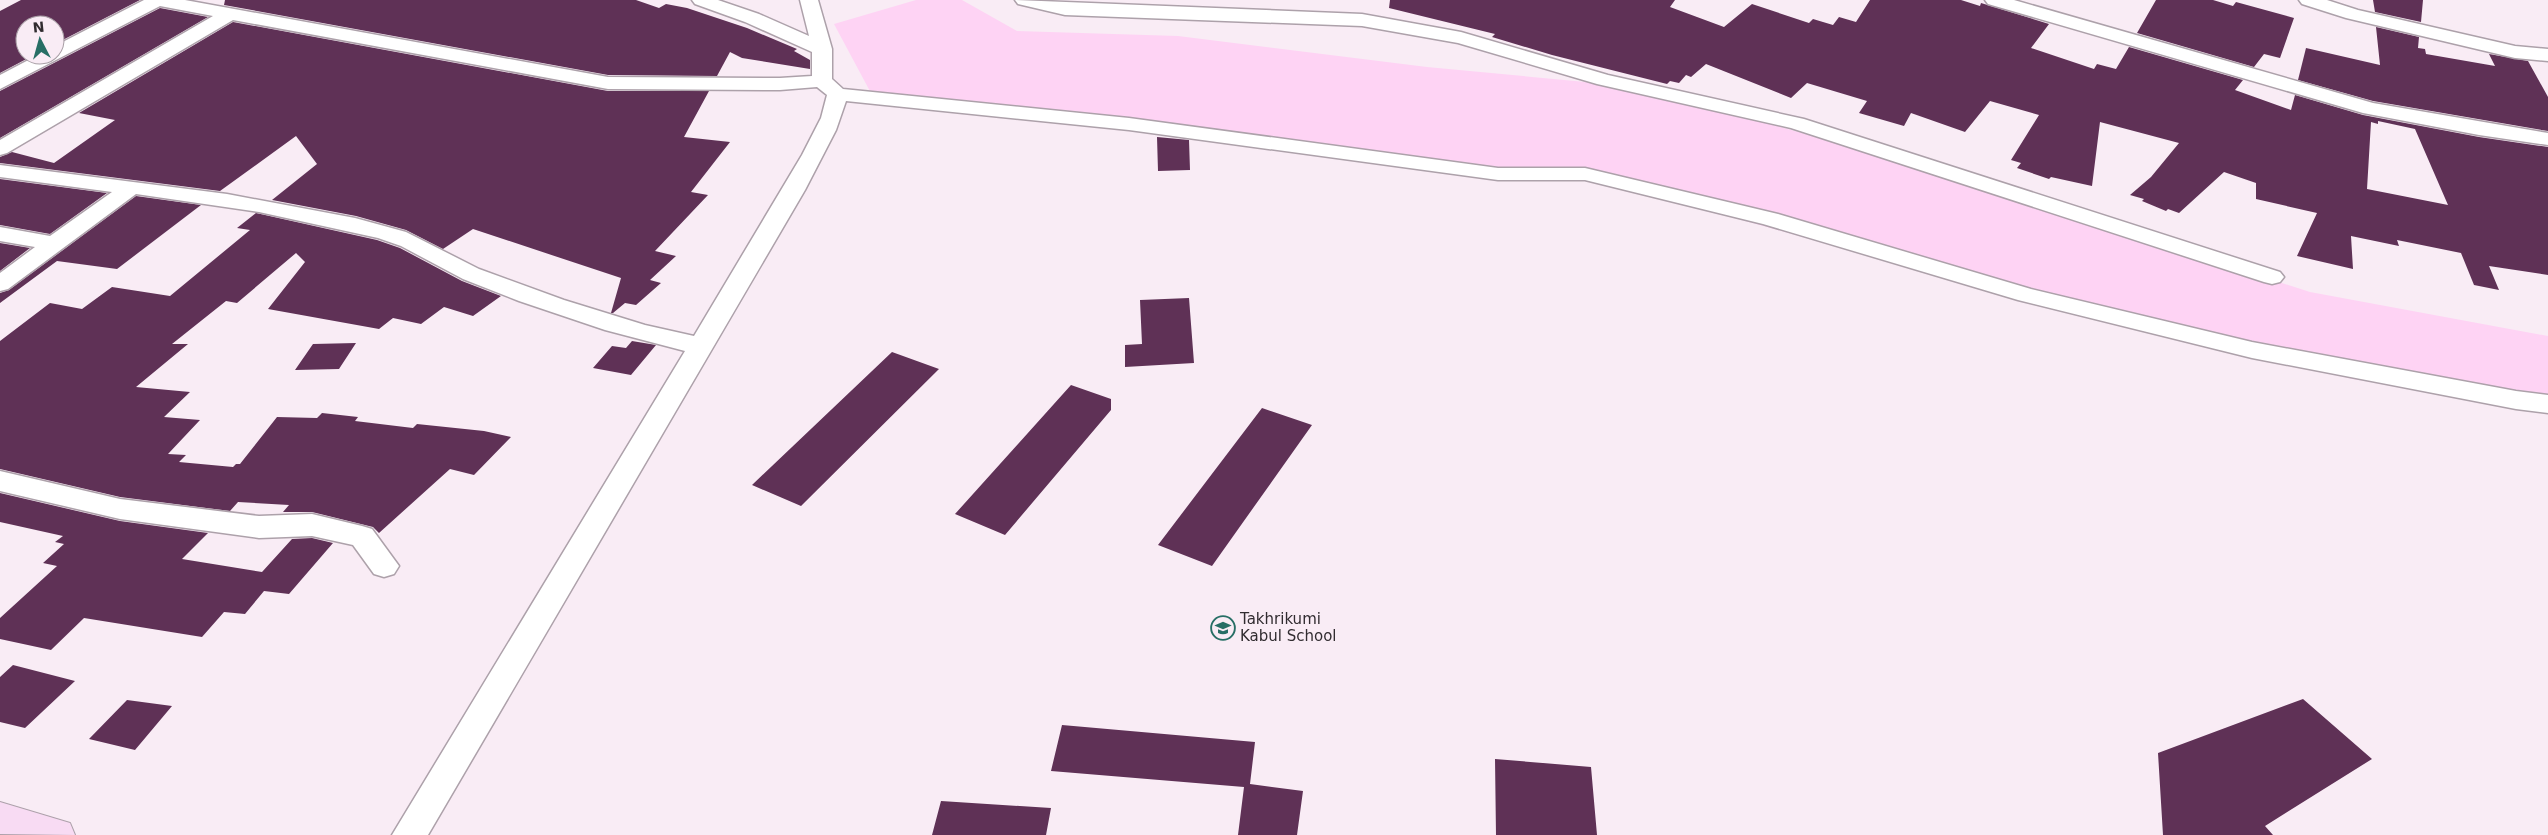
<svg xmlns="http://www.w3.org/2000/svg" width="2548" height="835" viewBox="0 0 2548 835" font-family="'DejaVu Sans',sans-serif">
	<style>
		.green { fill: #fed3f4 }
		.building { fill: #5f3156; fill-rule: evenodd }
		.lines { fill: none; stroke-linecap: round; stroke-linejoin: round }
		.minor-casing { stroke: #ada1aa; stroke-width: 3 }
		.secondary-casing { stroke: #ada1aa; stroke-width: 2 }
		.minor { fill: #fff; fill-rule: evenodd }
		.secondary { fill: #f8dbf3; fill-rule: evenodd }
		.labels { text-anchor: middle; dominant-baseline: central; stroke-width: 5; stroke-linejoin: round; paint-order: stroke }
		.poi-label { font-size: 15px; fill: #312c30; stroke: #f9ecf5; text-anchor: start }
	</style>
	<rect width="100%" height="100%" fill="#f9ecf5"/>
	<path class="green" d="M 916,0 L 962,0 L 1017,31 L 1178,36 L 1427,67 L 1639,87 L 1909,163 L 2310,292 L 2548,336 L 2548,407 L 2352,379 L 1945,277 L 1564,170 L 1454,166 L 872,95 L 834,24 Z"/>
	<path class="building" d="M 21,0 L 140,0 L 55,44 L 55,25 L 25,25 L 25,55 L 34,55 L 0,73 L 0,11 Z
		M 225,0 L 636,0 L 659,8 L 666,4 L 687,8 L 747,28 L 797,49 L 794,51 L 810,60 L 810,69 L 742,58 L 730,52 L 717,76 L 608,75 L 224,5 Z
		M 1390,0 L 1675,0 L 1670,7 L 1724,27 L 1752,4 L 1809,23 L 1813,19 L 1833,25 L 1839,17 L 1856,22 L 1870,0 L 1961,0 L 1980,6 L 1981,3 L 2049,24 L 2031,48 L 2094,69 L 2097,64 L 2116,69 L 2129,47 L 2243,80 L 2235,90 L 2291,110 L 2295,95 L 2363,115 L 2479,137 L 2548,147 L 2548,275 L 2489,266 L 2499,290 L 2474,285 L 2461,253 L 2397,240 L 2399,246 L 2351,236 L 2353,269 L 2297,256 L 2317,213 L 2256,199 L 2256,183 L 2224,172 L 2179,213 L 2168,209 L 2166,211 L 2142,201 L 2144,199 L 2130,195 L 2151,177 L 2179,143 L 2100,122 L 2092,186 L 2051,177 L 2049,179 L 2017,168 L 2021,163 L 2011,160 L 2039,115 L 1990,101 L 1965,132 L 1911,113 L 1904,126 L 1859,113 L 1867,101 L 1807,83 L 1791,98 L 1706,64 L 1691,77 L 1686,75 L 1679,83 L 1670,81 L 1667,84 L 1552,55 L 1492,37 L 1495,34 L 1389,8 ZM 2378,121 L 2415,129 L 2448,205 L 2367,189 L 2371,122 L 2378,124 Z
		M 2156,0 L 2213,0 L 2233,6 L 2236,2 L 2294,18 L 2280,58 L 2264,54 L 2254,67 L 2137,33 Z
		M 2373,0 L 2423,0 L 2421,22 L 2375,12 Z
		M 160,8 L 208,17 L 0,138 L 0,91 Z
		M 233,22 L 608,91 L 709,91 L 684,137 L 730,142 L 691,192 L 708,195 L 655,251 L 676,256 L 650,280 L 661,283 L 636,305 L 625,303 L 613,313 L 611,313 L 621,278 L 473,229 L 443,249 L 406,230 L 356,216 L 272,200 L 317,164 L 296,136 L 220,191 L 0,163 L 0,157 L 12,152 L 54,163 L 115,120 L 79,113 Z
		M 2376,27 L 2419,37 L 2418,48 L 2425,49 L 2426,54 L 2495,66 L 2489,54 L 2528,61 L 2548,97 L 2548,131 L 2373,101 L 2298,80 L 2306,48 L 2380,65 Z
		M 1157,137 L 1189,140 L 1190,170 L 1158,171 Z
		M 0,179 L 107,193 L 50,234 L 0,225 Z
		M 136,196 L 201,205 L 117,269 L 57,261 L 0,303 L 0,293 L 9,290 Z
		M 256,213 L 377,240 L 400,248 L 462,281 L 501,296 L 473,316 L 444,307 L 421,324 L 393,318 L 379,329 L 268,309 L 305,262 L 296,253 L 237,303 L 226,301 L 172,344 L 188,344 L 136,387 L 190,392 L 164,417 L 200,420 L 168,454 L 186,455 L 179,462 L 233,467 L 236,464 L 240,464 L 277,417 L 317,418 L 322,413 L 358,417 L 355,421 L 413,428 L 417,424 L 484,431 L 511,437 L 474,475 L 450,469 L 379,533 L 373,527 L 312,512 L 283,512 L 289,505 L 238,502 L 230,511 L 120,497 L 0,469 L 0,341 L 50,303 L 82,309 L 112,287 L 170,296 L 250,230 L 237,228 Z
		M 0,243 L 30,248 L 0,271 Z
		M 1189,298 L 1194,363 L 1125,367 L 1125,345 L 1142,344 L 1140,300 Z
		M 632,341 L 656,345 L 631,375 L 593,368 L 612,346 L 626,348 Z
		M 356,343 L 339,369 L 295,370 L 313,344 Z
		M 892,352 L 939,369 L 801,506 L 752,485 Z
		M 1071,385 L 1111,399 L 1111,410 L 1005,535 L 955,514 Z
		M 1262,408 L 1312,425 L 1212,566 L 1158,545 Z
		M 0,493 L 120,521 L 208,533 L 182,559 L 262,572 L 292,539 L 312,538 L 333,543 L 289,594 L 264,591 L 245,614 L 224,612 L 202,637 L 84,618 L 51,650 L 0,639 L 0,618 L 57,566 L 43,563 L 64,544 L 55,542 L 63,536 L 0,522 Z
		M 13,665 L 75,681 L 25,728 L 0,722 L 0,677 Z
		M 2303,699 L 2372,759 L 2265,826 L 2273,835 L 2163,835 L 2158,753 Z
		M 127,700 L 172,706 L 135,750 L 89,739 Z
		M 1062,725 L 1255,742 L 1250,784 L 1303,791 L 1297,835 L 1238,835 L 1244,787 L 1051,771 Z
		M 1495,759 L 1591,767 L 1597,835 L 1496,835 Z
		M 941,801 L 1051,808 L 1046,835 L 932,835 Z"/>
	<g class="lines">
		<g class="minor-casing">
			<path id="minor" d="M 144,0 L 185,0 L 608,77 L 780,78 L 812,76 L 812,52 L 745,22 L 695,4 L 692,0 L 718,0 L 759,14 L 809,36 L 800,0 L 818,0 L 832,49 L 832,79 L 843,89 L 1129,118 L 1498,168 L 1585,168 L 1778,214 L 2031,289 L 2252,342 L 2516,391 L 2548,395 L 2548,413 L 2516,409 L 2252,358 L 2018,300 L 1763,224 L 1585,180 L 1498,180 L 1129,130 L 846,101 L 836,130 L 805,190 L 428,835 L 392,835 L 685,351 L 605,330 L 519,301 L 463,279 L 401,246 L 378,238 L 259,212 L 136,194 L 8,289 L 0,291 L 0,273 L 35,247 L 0,241 L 0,227 L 50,236 L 112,192 L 0,177 L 0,165 L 227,194 L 355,218 L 406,232 L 479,269 L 564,300 L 645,325 L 694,336 L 802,155 L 821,118 L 827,95 L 817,87 L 780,90 L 608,89 L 233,20 L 7,153 L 0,155 L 0,140 L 213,16 L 160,6 L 0,89 L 0,75 L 38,55 L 55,55 L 55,46 Z
				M 1015,0 L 1362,14 L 1461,32 L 1608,75 L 1804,119 L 2280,272 L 2284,277 L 2280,282 L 2272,284 L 2264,282 L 1791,128 L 1597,84 L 1458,43 L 1362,26 L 1065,15 L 1018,4 Z
				M 1985,0 L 2014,0 L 2373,103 L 2548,133 L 2548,145 L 2479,135 L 2363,113 L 1988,4 Z
				M 2299,0 L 2327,0 L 2358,10 L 2515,46 L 2548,49 L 2548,61 L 2515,58 L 2346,18 L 2302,4 Z
				M 0,471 L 120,499 L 259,516 L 312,514 L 362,526 L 372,529 L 399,566 L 394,574 L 384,577 L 374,574 L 353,545 L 312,536 L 259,538 L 120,519 L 0,491 Z"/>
		</g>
		<g class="secondary-casing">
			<path id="secondary" d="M 0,802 L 70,823 L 75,835 L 0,834 Z"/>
		</g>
		<use href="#minor" class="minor"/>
		<use href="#secondary" class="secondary"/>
	</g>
	<defs>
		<g id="school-ring" transform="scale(1.25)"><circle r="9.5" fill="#f9ecf5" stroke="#276e65" stroke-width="1.5"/><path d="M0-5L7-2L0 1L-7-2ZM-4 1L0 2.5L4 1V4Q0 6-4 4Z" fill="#276e65"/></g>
	</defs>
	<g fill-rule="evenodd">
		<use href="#school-ring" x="1223" y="628"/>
	</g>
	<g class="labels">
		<g class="poi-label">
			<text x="1240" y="619">Takhrikumi<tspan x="1240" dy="17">Kabul School</tspan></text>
		</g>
	</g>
	<g transform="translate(40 40) rotate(354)"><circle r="24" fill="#f9ecf5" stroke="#a99fa6"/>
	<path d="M0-4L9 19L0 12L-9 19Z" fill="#276e65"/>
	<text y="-8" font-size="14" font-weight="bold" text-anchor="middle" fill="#312c30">N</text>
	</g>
</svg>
